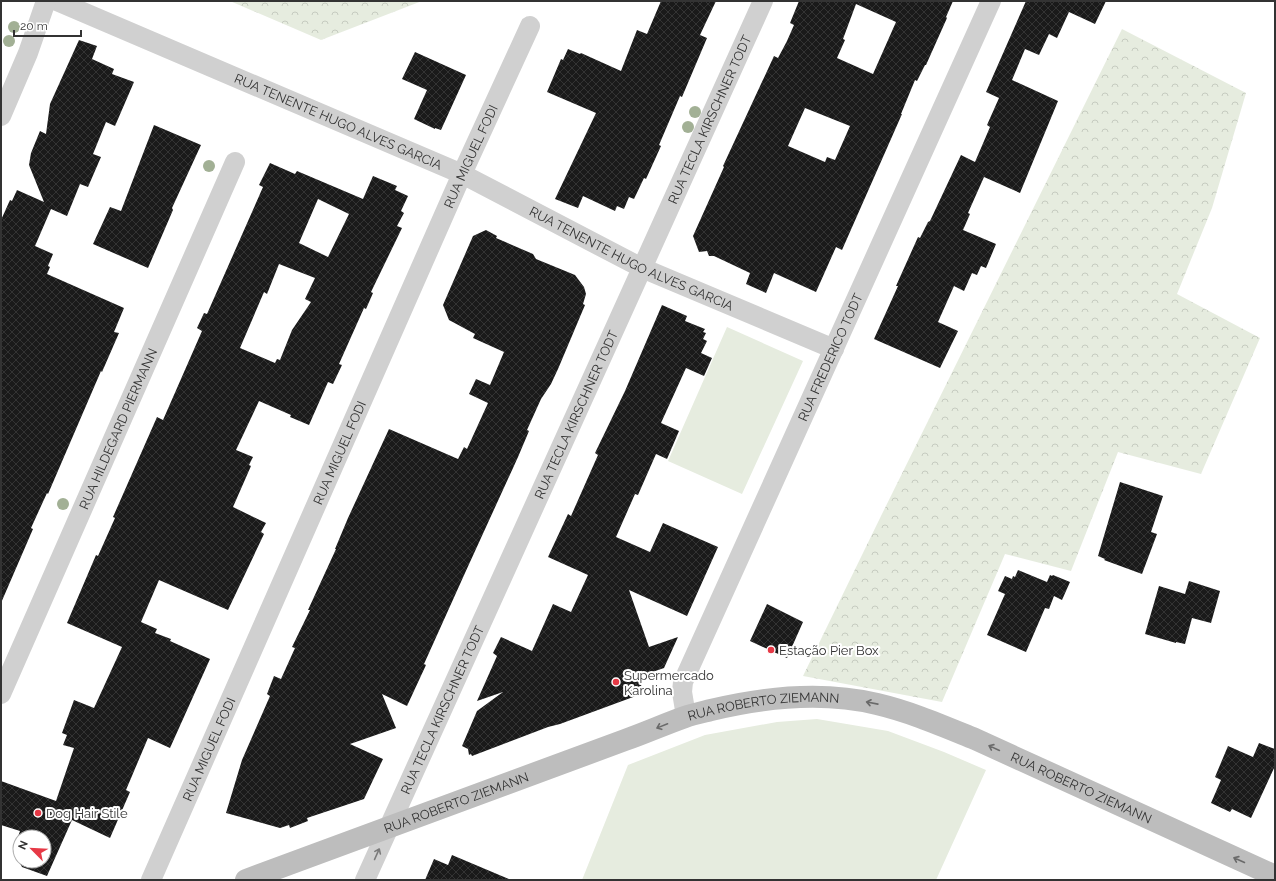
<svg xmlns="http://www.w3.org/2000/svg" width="1276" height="881" viewBox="0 0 1276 881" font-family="Raleway,sans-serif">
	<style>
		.green { fill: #e6ecdf }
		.forest { fill: url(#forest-crowns) }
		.building { fill: url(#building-cross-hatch); fill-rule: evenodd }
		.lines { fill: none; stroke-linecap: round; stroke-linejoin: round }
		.street { stroke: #d0d0d0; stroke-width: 20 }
		.secondary { stroke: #bdbdbd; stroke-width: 22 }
		.tree { fill: #a2b095 }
		.oneway { stroke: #6a6a6a }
		.oneway2 { stroke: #7a7a7a }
		.poi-dot { fill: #e63946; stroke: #fff; stroke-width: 1.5 }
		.labels { text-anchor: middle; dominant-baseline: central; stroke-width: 4; stroke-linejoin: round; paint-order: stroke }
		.street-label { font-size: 13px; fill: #333; stroke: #fff }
		.poi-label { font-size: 13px; fill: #333; stroke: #fff; text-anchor: start }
	</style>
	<defs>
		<pattern id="forest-crowns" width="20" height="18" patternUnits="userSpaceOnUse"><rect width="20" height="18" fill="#e6ecdf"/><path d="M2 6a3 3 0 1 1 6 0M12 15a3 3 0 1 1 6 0" fill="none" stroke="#c6cbc0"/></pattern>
		<pattern id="building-cross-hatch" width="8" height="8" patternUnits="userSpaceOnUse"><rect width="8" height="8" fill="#1a1a1a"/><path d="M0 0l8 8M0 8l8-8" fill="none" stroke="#333"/></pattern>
	</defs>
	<rect width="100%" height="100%" fill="#fff"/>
	<path class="green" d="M 727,327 L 803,361 L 742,494 L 668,461 Z
		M 817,719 L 888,731 L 944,752 L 986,770 L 936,880 L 582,880 L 628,765 L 705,735 L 777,722 Z"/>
	<path class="forest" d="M 230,1 L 422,1 L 321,40 Z
		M 1122,29 L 1246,93 L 1212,208 L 1177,294 L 1260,338 L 1201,474 L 1118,452 L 1071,571 L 1005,554 L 942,702 L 803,676 L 881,516 Z"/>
	<path class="building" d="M 661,1 L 716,1 L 700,35 L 707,38 L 682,97 L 680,96 L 659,145 L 661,146 L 646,179 L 644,178 L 634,199 L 629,197 L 624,209 L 617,206 L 615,211 L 583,196 L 578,208 L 555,199 L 596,113 L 547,92 L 561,59 L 563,60 L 568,49 L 580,54 L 581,53 L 621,71 L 637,30 L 647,34 Z
		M 799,1 L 953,1 L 946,17 L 947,18 L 926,65 L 925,65 L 917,81 L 915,80 L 901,114 L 902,114 L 842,250 L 836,247 L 816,292 L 774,273 L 766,293 L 746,284 L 750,273 L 714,256 L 709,256 L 707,251 L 699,252 L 693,236 L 724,167 L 723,166 L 774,56 L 778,58 L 787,41 L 794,25 L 790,23 ZM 856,4 L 896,22 L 873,74 L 837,58 L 845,40 L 843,39 ZM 805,108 L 850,126 L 835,160 L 827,157 L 825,162 L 788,146 Z
		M 1026,1 L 1106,1 L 1095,24 L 1069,12 L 1057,38 L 1049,34 L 1039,55 L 1025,49 L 1012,80 L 1058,101 L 1020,193 L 984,177 L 968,213 L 970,214 L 963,230 L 996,244 L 986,268 L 981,266 L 977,275 L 972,273 L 964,291 L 954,286 L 938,322 L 958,331 L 940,368 L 874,339 L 898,286 L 896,286 L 918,237 L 920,238 L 928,222 L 930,221 L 961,155 L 975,162 L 990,127 L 987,125 L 999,98 L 986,92 Z
		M 79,40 L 97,46 L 92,59 L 114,69 L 112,74 L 134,82 L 115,126 L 106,122 L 93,154 L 101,157 L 88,187 L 80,184 L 67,216 L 51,209 L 35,246 L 53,254 L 48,266 L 50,267 L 47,274 L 124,308 L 114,332 L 119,333 L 102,372 L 101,371 L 48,494 L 47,493 L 31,528 L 33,529 L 1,603 L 1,220 L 10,200 L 12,201 L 17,190 L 44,202 L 29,165 L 31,153 L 40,131 L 46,134 L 50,104 Z
		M 415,52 L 466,75 L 441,130 L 435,128 L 435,129 L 414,119 L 427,90 L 402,79 Z
		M 154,125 L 201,145 L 172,208 L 173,210 L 148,268 L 93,244 L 110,207 L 121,211 Z
		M 270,163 L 295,174 L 297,171 L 363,199 L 373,176 L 397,186 L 395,190 L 408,196 L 401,211 L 404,213 L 397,226 L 402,228 L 371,292 L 373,293 L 366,309 L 364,308 L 339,364 L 342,365 L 333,384 L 328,382 L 309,425 L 290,417 L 291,415 L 259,401 L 236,450 L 253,457 L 249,465 L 251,466 L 233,507 L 266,523 L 261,532 L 264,534 L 228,610 L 159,580 L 141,622 L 157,629 L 155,633 L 171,639 L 170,641 L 210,659 L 170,748 L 148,738 L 126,790 L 130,792 L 110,838 L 72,820 L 47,876 L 22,867 L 13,851 L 20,831 L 1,825 L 1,781 L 56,801 L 74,748 L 63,745 L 67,735 L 62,733 L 74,700 L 94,708 L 122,647 L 67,623 L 96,555 L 98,556 L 115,518 L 113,517 L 157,417 L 163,420 L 202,331 L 197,328 L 204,313 L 207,314 L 263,187 L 259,185 ZM 318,199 L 349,214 L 328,257 L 299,243 ZM 279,264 L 315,278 L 305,299 L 311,302 L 292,330 L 280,360 L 277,359 L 275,363 L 240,348 L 264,292 L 267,294 ZM 20,837 L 44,837 L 44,861 L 20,861 Z
		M 486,230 L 497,236 L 496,238 L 533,254 L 536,259 L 575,275 L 584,287 L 586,294 L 583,304 L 585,305 L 558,369 L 551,384 L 541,399 L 527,430 L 529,431 L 518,457 L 465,573 L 424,664 L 426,665 L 407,706 L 382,694 L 396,728 L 350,744 L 383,759 L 364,799 L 307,818 L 308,821 L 290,828 L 289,825 L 280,828 L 226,813 L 242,760 L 270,696 L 267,694 L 274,676 L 281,679 L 295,648 L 292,647 L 310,610 L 308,610 L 336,549 L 335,549 L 348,518 L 389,429 L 458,459 L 464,447 L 467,449 L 488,403 L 469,394 L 476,379 L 490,385 L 504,352 L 473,338 L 475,334 L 449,320 L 443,305 L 473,236 Z
		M 662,305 L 687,316 L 685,321 L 705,329 L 703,332 L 706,333 L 703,339 L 707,341 L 701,353 L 712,358 L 704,376 L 686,368 L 661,423 L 679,431 L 667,459 L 656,454 L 638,495 L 635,494 L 616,537 L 650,552 L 663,523 L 718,547 L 687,616 L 629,590 L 649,647 L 678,637 L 664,668 L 638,677 L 644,693 L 560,724 L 548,727 L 472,756 L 471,754 L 469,755 L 468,749 L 462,746 L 477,711 L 503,692 L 477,701 L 497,656 L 493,653 L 501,637 L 532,651 L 553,604 L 571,612 L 588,575 L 548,557 L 568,514 L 571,516 L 598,455 L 595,453 L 625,391 Z
		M 1120,482 L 1163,496 L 1151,532 L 1157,534 L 1142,574 L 1104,560 L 1105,559 L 1098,556 Z
		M 1018,570 L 1047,582 L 1050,575 L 1052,576 L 1053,575 L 1070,582 L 1062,600 L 1054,596 L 1049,609 L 1045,608 L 1026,652 L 987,635 L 1005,594 L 998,591 L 1005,576 L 1012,579 L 1013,576 L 1015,577 Z
		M 1189,581 L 1220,591 L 1211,623 L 1192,618 L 1185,644 L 1176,642 L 1176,643 L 1145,634 L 1159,586 L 1185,594 Z
		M 767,604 L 803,622 L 787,658 L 750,641 Z
		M 1259,743 L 1275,749 L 1275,766 L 1251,818 L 1232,809 L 1230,812 L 1211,803 L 1221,780 L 1215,777 L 1228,746 L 1253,757 Z
		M 452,855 L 511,880 L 425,880 L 434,859 L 448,865 Z"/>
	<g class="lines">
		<g class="street">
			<path id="s1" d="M 57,1 L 462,174 L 642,268 L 834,349"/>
			<path d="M 1,116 L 28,53 L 46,1"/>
			<path id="s2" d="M 1,694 L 235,162"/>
			<path id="s3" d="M 686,716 L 682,692 L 683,682 L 991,1"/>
			<path id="s4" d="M 151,880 L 462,174 L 530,26"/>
			<path id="s5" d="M 365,880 L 763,1"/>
		</g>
		<path class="secondary" id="s6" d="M 246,880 L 625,740 C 645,733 665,724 685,717 C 693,714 703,712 711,710 C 765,697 823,691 877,704 C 911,712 943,726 975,739 L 1275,876"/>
	</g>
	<g class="tree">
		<circle cx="14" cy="27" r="6"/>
		<circle cx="9" cy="41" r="6"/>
		<circle cx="695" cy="112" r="6"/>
		<circle cx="688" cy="127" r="6"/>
		<circle cx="209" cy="166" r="6"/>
		<circle cx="63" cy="504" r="6"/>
	</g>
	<defs><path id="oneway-shaft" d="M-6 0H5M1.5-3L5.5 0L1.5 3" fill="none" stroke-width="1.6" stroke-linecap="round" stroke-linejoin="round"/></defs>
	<g class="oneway">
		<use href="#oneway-shaft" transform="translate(872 703) rotate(-169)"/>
		<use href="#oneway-shaft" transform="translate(662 726) rotate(158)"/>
		<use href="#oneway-shaft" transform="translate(994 748) rotate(-155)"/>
		<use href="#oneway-shaft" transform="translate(1239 860) rotate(-156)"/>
	</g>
	<use class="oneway2" href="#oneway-shaft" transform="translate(377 854) rotate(-66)"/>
	<g class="poi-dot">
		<circle cx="771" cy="650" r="4"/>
		<circle cx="616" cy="682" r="4"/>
		<circle cx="38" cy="813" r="4"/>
	</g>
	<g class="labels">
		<g class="street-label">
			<text stroke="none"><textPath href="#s5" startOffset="835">RUA TECLA KIRSCHNER TODT</textPath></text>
			<text stroke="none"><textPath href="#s1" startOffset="306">RUA TENENTE HUGO ALVES GARCIA</textPath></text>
			<text stroke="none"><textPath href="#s4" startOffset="791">RUA MIGUEL FODI</textPath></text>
			<text stroke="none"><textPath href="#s1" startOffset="630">RUA TENENTE HUGO ALVES GARCIA</textPath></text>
			<text stroke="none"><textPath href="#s3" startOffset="391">RUA FREDERICO TODT</textPath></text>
			<text stroke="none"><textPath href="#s5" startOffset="511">RUA TECLA KIRSCHNER TODT</textPath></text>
			<text stroke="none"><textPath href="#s2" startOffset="290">RUA HILDEGARD PIERMANN</textPath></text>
			<text stroke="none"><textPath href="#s4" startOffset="467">RUA MIGUEL FODI</textPath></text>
			<text stroke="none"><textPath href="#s6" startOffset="548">RUA ROBERTO ZIEMANN</textPath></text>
			<text stroke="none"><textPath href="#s5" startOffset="187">RUA TECLA KIRSCHNER TODT</textPath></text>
			<text stroke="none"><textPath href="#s4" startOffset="143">RUA MIGUEL FODI</textPath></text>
			<text stroke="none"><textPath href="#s6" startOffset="884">RUA ROBERTO ZIEMANN</textPath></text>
			<text stroke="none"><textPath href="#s6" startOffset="224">RUA ROBERTO ZIEMANN</textPath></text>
		</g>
		<g class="poi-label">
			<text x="779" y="650">Estação Pier Box</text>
			<text x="624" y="675">Supermercado<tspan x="624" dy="15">Karolina</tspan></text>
			<text x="46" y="813">Dog Hair Stile</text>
		</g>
	</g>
	<rect width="1276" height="881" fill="none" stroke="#333333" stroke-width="4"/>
	<g transform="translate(32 849) rotate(294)"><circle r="19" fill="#ffffff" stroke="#adadad"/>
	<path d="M0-3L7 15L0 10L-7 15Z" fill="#e63946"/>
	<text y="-6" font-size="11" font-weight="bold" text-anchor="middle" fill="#333333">N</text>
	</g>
	<path d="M14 30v6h67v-6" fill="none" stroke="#333333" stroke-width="2"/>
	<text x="20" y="30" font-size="12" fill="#333333" stroke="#ffffff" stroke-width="3" paint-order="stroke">20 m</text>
</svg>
